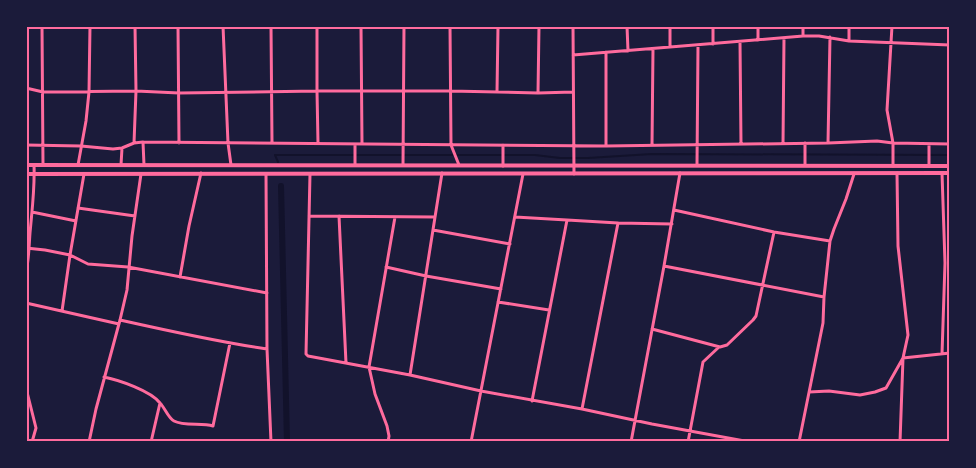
<svg xmlns="http://www.w3.org/2000/svg" width="976" height="468" viewBox="0 0 976 468" font-family="'DejaVu Sans',sans-serif">
	<style>
		.lines { fill: none; stroke-linecap: round; stroke-linejoin: round }
		.stream { stroke: #12122b; stroke-width: 2 }
		.canal { stroke: #12122b; stroke-width: 6 }
		.minor { stroke: #ff6b9d; stroke-width: 3 }
		.tertiary { stroke: #ff6b9d; stroke-width: 4 }
		.neatline { fill: none; stroke: #ff6b9d; stroke-width: 2 }
	</style>
	<rect width="100%" height="100%" fill="#1b1b3a"/>
	<g class="lines">
		<path class="stream" d="M 278,162 L 275,155 L 535,155 L 560,158 L 588,158 L 652,154 L 950,155"/>
		<path class="canal" d="M 281,186 L 287,442"/>
		<path class="minor" d="M 42,26 L 43,165
			M 178,26 L 179,143
			M 223,26 L 228,143 L 231,165
			M 271,26 L 272,143
			M 317,26 L 317,91 L 318,143
			M 361,26 L 362,144
			M 450,26 L 451,145 L 459,165
			M 573,26 L 574,174
			M 627,26 L 628,51
			M 670,26 L 670,47
			M 713,26 L 713,44
			M 758,26 L 758,40
			M 803,26 L 803,36
			M 849,26 L 849,41
			M 892,26 L 887,110 L 893,143 L 893,166
			M 740,42 L 741,144
			M 573,55 L 803,36 L 819,36 L 849,41 L 950,45
			M 26,88 L 43,92 L 136,91 L 179,93 L 317,91 L 450,91 L 538,93 L 573,92
			M 497,92 L 498,26
			M 538,93 L 539,26
			M 143,142 L 144,165
			M 134,143 L 136,91 L 135,26
			M 805,143 L 805,165
			M 828,143 L 830,37
			M 355,144 L 355,165
			M 783,144 L 784,38
			M 26,145 L 81,146 L 113,149 L 122,148 L 134,143 L 143,142 L 606,146 L 828,143 L 877,141 L 893,143 L 950,144
			M 503,145 L 503,166
			M 652,145 L 653,49
			M 606,146 L 606,52
			M 78,165 L 86,121 L 89,92 L 90,26
			M 121,165 L 122,148
			M 403,165 L 404,26
			M 697,165 L 698,45
			M 929,165 L 929,144
			M 897,173 L 898,246 L 908,335 L 903,358 L 900,442
			M 942,173 L 945,263 L 942,354
			M 266,174 L 267,349 L 271,442
			M 310,174 L 306,354 L 308,356 L 410,375 L 481,391 L 582,409 L 652,424 L 750,442
			M 78,208 L 135,216
			M 674,210 L 774,232 L 830,241
			M 32,212 L 76,221
			M 309,216 L 435,217
			M 339,216 L 346,363
			M 515,217 L 567,220
			M 433,230 L 510,244
			M 26,248 L 45,250 L 70,255 L 88,264 L 128,267 L 267,293
			M 664,266 L 824,297
			M 386,267 L 426,276 L 501,289
			M 26,272 C 29,259 29,246 30,233 C 32,210 35,188 34,165
			M 180,277 L 189,226 L 201,173
			M 498,302 L 549,310
			M 26,303 L 119,324
			M 62,311 L 70,255 L 84,174
			M 120,320 C 169,331 218,342 267,349
			M 652,329 L 720,347 L 727,345 L 753,320 L 756,316 L 774,232
			M 410,375 L 442,173
			M 104,377 C 119,380 151,391 160,403 C 165,408 168,418 174,421 C 183,426 202,423 213,426 L 230,343
			M 26,388 L 36,428 L 32,442
			M 809,392 L 829,391 L 860,395 L 875,392 L 886,388 L 903,358 L 950,353
			M 532,401 L 567,220 L 618,223 L 672,224
			M 582,409 L 618,223
			M 89,442 L 96,409 L 120,320 L 127,290 L 132,236 L 141,174
			M 151,442 L 160,403
			M 388,442 L 389,436 L 387,426 L 375,394 L 369,367 L 395,217
			M 471,442 L 523,174
			M 631,442 L 664,266 L 680,173
			M 688,442 L 703,362 L 719,347
			M 799,442 L 823,323 L 824,297 L 830,241 L 834,229 L 846,199 L 854,174"/>
		<path class="tertiary" d="M 26,165 L 950,166
			M 26,174 L 950,173"/>
	</g>
	<rect width="976" height="468" fill="none" stroke="#1b1b3a" stroke-width="55"/>
	<rect x="28" y="28" width="920" height="412" class="neatline"/>
</svg>
